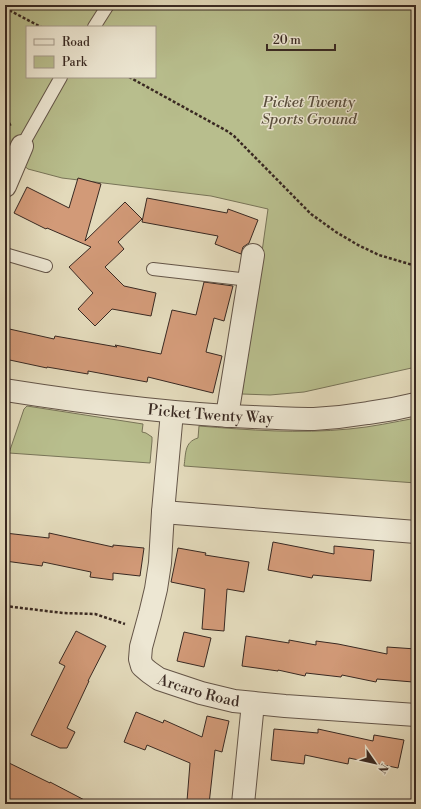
<svg xmlns="http://www.w3.org/2000/svg" width="421" height="809" viewBox="0 0 421 809" font-family="'Libre Bodoni',serif">
	<style>
		.green { fill: #b8be8d; stroke: #787458; fill-rule: evenodd }
		.building { fill: #d29a78; stroke: #392922 }
		.lines { fill: none; stroke-linecap: round; stroke-linejoin: round }
		.service-casing { stroke: #645548; stroke-width: 14 }
		.minor-casing { stroke: #645548; stroke-width: 24 }
		.path { stroke: #392922; stroke-width: 2.5; stroke-dasharray: 3 2; stroke-linecap: butt }
		.service { stroke: #ede7d3; stroke-width: 12 }
		.minor { stroke: #ede7d3; stroke-width: 22 }
		.labels { text-anchor: middle; dominant-baseline: central; stroke-width: 3; stroke-linejoin: round; paint-order: stroke }
		.park-label { font-size: 15px; font-style: italic; fill: #594e3d; stroke: #ede7d3 }
		.street-label { font-size: 15px; fill: #392922; stroke: #ede7d3 }
	</style>
	<rect width="100%" height="100%" fill="#e3dabb"/>
	<filter id="stains"><feTurbulence type="fractalNoise" baseFrequency=".005" numOctaves="4"/><feColorMatrix values="0 0 0 0 .2 0 0 0 0 .09 0 0 0 0 .02 0 0 0 .5 -.17"/></filter>
	<radialGradient id="worn" r=".72"><stop offset=".6" stop-color="#630" stop-opacity="0"/><stop offset="1" stop-color="#630" stop-opacity=".3"/></radialGradient>
	<path class="green" d="M 5,5 L 416,5 L 416,367 L 304,392 L 270,395 L 242,394 L 268,209 L 211,196 L 62,178 L 28,169 L 5,150 ZM 27,27 L 155,27 L 155,77 L 27,77 Z
		M 27,406 L 143,424 L 142,432 L 146,433 L 152,437 L 152,441 L 150,463 L 9,453 L 24,409 Z
		M 416,418 L 416,483 L 184,466 C 186,454 184,442 198,438 L 199,426 C 249,430 299,434 349,429 C 372,427 394,422 416,418 Z"/>
	<path class="building" d="M 78,178 L 101,184 L 85,241 L 125,202 L 142,219 L 118,242 L 124,249 L 105,267 L 124,286 L 156,293 L 151,316 L 112,309 L 95,326 L 78,309 L 93,293 L 69,267 L 91,247 L 47,228 L 46,229 L 14,213 L 27,187 L 69,208 Z
		M 147,198 L 227,213 L 228,209 L 258,220 L 249,243 L 243,247 L 241,254 L 215,244 L 218,236 L 142,222 Z
		M 204,282 L 233,286 L 224,321 L 214,318 L 206,352 L 222,356 L 213,393 L 148,377 L 147,382 L 88,371 L 88,374 L 47,367 L 47,368 L 5,359 L 5,328 L 54,339 L 55,336 L 117,347 L 115,345 L 161,354 L 172,310 L 196,315 Z
		M 5,533 L 49,538 L 49,533 L 113,547 L 113,545 L 144,548 L 140,576 L 113,573 L 113,580 L 90,577 L 91,572 L 43,562 L 42,566 L 5,561 Z
		M 273,542 L 334,554 L 334,546 L 374,550 L 371,581 L 313,575 L 312,578 L 268,570 Z
		M 178,548 L 206,553 L 205,555 L 249,562 L 244,592 L 227,589 L 224,631 L 202,629 L 205,589 L 171,582 Z
		M 76,631 L 106,646 L 88,681 L 89,681 L 67,728 L 75,732 L 67,748 L 60,748 L 31,735 L 65,666 L 59,663 Z
		M 184,632 L 211,638 L 204,667 L 177,661 Z
		M 246,636 L 289,643 L 289,640 L 316,645 L 316,641 L 338,644 L 387,654 L 387,647 L 416,649 L 413,682 L 377,679 L 376,682 L 342,675 L 341,677 L 306,673 L 305,676 L 278,670 L 278,671 L 242,666 Z
		M 136,712 L 163,723 L 164,720 L 202,737 L 207,716 L 229,721 L 222,752 L 215,750 L 209,804 L 187,801 L 190,763 L 147,745 L 145,750 L 124,742 Z
		M 274,729 L 318,733 L 318,729 L 373,741 L 374,735 L 404,740 L 398,768 L 349,758 L 348,764 L 305,755 L 304,764 L 271,760 Z
		M 5,761 L 50,783 L 50,782 L 92,804 L 5,804 Z"/>
	<g class="lines">
		<g class="service-casing">
			<path id="service" d="M 94,27 L 108,5
				M 22,146 L 61,77
				M 5,254 L 46,266
				M 153,269 L 249,280"/>
		</g>
		<g class="minor-casing">
			<g id="minor">
				<path d="M 5,186 L 22,146"/>
				<path id="s1" d="M 5,390 C 87,403 170,414 253,417 C 273,418 293,419 314,419 C 332,418 350,416 368,413 C 384,411 400,408 416,404"/>
				<path id="s2" d="M 172,412 L 163,512 L 160,563 L 156,589 L 150,614 L 141,647 L 140,659 L 142,666 L 149,672 L 159,679 L 201,693 L 234,701 L 285,706 L 416,715"/>
				<path d="M 227,416 L 249,280 L 253,255"/>
				<path d="M 163,512 L 416,532"/>
				<path d="M 243,804 L 253,703"/>
			</g>
		</g>
		<path class="path" d="M 5,8 L 41,27
			M 129,77 L 227,131 L 234,136 L 311,214 L 336,232 L 358,245 L 379,255 L 416,266
			M 5,114 L 11,127
			M 5,606 L 63,613 L 95,614 L 125,624"/>
		<use href="#service" class="service"/>
		<use href="#minor" class="minor"/>
	</g>
	<g class="labels">
		<g class="park-label">
			<text x="309" y="102">Picket Twenty<tspan x="309" dy="17">Sports Ground</tspan></text>
		</g>
		<g class="street-label">
			<text stroke="none"><textPath href="#s1" startOffset="207">Picket Twenty Way</textPath></text>
			<text stroke="none"><textPath href="#s2" startOffset="320">Arcaro Road</textPath></text>
		</g>
	</g>
	<rect width="421" height="809" fill="none" stroke="#e3dabb" stroke-width="20"/>
	<rect x="6" y="6" width="409" height="797" fill="none" stroke="#392922" stroke-width="2"/>
	<rect x="10" y="10" width="401" height="789" fill="none" stroke="#392922"/>
	<rect x="26" y="26" width="130" height="52" fill="#ede7d3" stroke="#a59b8c"/>
	<rect x="34" y="39" width="20" height="6" fill="#ede7d3" stroke="#a59b8c"/>
	<text x="62" y="46" font-size="12" fill="#392922">Road</text>
	<rect x="34" y="56" width="20" height="12" fill="#b8be8d" stroke="#a59b8c"/>
	<text x="62" y="66" font-size="12" fill="#392922">Park</text>
	<g transform="translate(375 763) rotate(124)" stroke="#ede7d3" stroke-width="3" paint-order="stroke">
	<path d="M0-3L7 15L0 10L-7 15Z" fill="#392922"/>
	<text y="-6" font-size="11" font-weight="bold" text-anchor="middle" fill="#392922">N</text>
	</g>
	<path d="M267 44v6h68v-6" fill="none" stroke="#392922" stroke-width="2"/>
	<text x="273" y="44" font-size="12" fill="#392922" stroke="#ede7d3" stroke-width="3" paint-order="stroke">20 m</text>
	<rect width="100%" height="100%" filter="url(#stains)"/>
	<rect width="100%" height="100%" fill="url(#worn)"/>
</svg>
